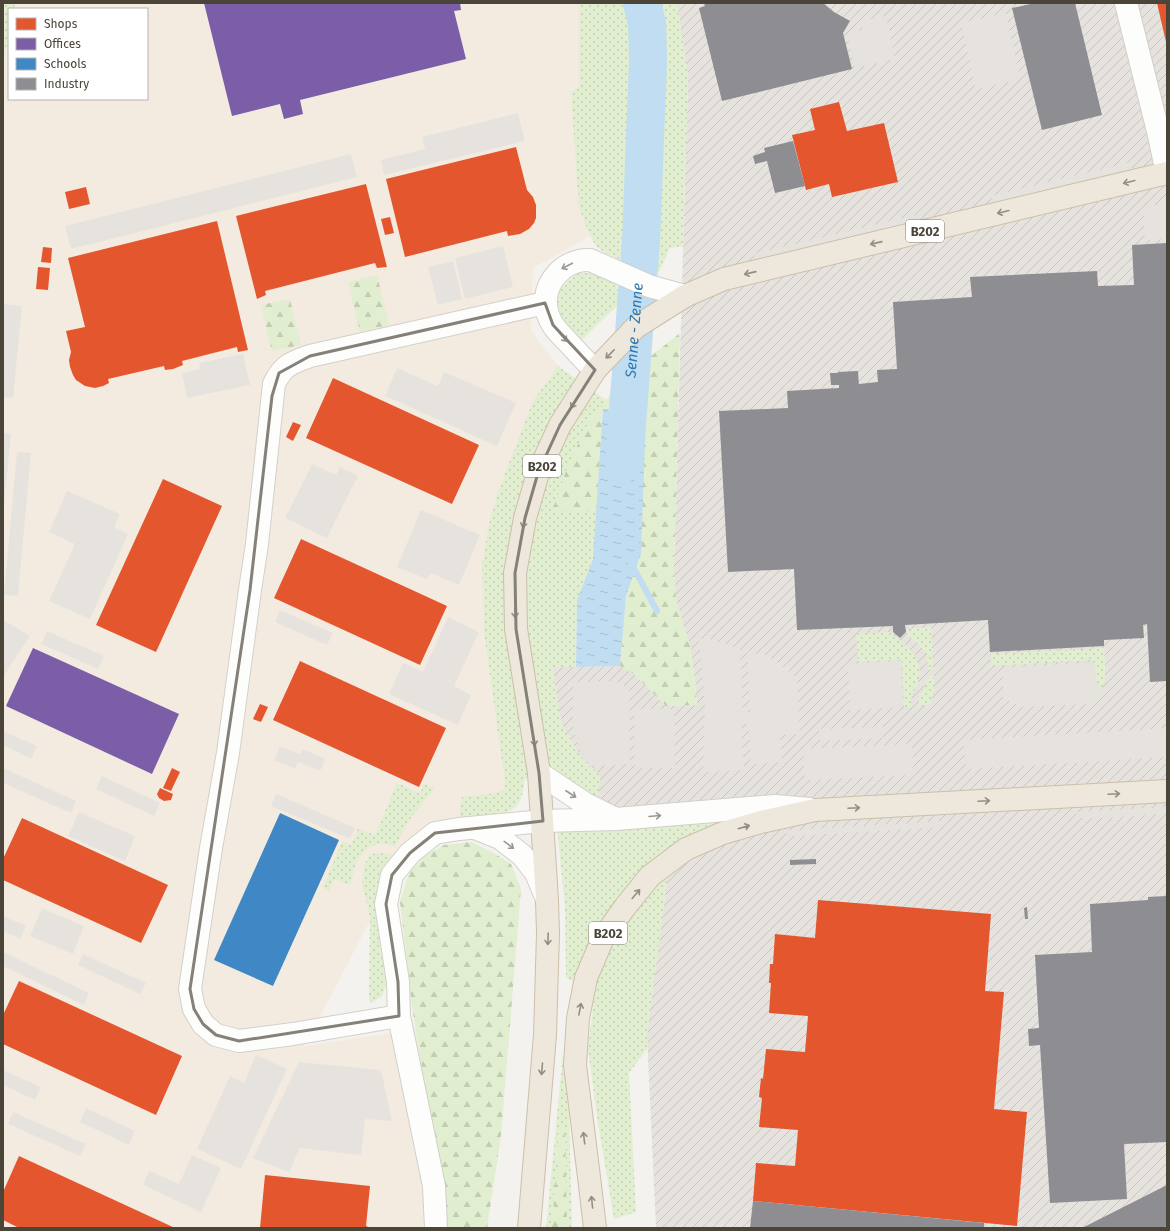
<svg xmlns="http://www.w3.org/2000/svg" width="1170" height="1231" viewBox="0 0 1170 1231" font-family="'Fira Sans',sans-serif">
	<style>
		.commercial { fill: #f3ebdf }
		.industrial { fill: url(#industrial-furrows) }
		.grass { fill: url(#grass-dots) }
		.forest { fill: url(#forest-firs) }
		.parking { fill: #e6e3df }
		.water { fill: url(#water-ripples) }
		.shops { fill: #e4572e }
		.offices { fill: #7b5ea7 }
		.schools { fill: #3f88c5 }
		.industry { fill: #8d8d92 }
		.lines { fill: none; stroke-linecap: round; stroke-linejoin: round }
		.stream { stroke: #c0ddf1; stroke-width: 6 }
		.river { stroke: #c0ddf1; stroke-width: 38 }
		.minor-casing { stroke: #d2d0cb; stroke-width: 24 }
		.highway-casing { stroke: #ccbfa9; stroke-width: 24 }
		.minor { stroke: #fdfdfc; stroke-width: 22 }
		.highway { stroke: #ede8db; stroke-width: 22 }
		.oneway { stroke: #948e82 }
		.oneway2 { stroke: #9b9791 }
		.marked { fill: none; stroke: #868178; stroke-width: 3; stroke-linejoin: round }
		.labels { text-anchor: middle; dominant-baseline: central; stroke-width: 4; stroke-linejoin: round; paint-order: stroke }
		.shield { fill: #fff; stroke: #817c74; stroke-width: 1 }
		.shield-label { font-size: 13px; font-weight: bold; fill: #4b4439 }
		.water-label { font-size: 15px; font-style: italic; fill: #2e7ab2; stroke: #fff }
	</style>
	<defs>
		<pattern id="industrial-furrows" width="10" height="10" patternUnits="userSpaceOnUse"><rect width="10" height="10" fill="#e6e2de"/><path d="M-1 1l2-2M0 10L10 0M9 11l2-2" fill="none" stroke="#c7c3bf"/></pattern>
		<pattern id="grass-dots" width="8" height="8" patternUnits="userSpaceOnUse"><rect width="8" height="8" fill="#e1eecf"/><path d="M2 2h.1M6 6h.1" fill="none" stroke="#c3cdb2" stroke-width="1.8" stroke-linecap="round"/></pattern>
		<pattern id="forest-firs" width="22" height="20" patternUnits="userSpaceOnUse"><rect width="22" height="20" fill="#e1eecf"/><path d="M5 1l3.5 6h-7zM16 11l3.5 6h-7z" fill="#c3cdb2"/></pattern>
		<pattern id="water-ripples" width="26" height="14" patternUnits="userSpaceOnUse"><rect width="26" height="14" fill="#c0ddf1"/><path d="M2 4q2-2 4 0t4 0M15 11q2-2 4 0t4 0" fill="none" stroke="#a6bfcf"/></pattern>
	</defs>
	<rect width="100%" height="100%" fill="#f4f2ee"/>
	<path class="commercial" d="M 15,3 L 579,3 L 579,208 L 590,236 L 533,268 L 531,330 L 558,366 L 533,401 L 499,489 L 482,565 L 484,633 L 505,783 L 504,790 L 496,793 L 462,797 L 459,817 L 434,823 L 419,830 L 403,843 L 386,869 L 376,909 L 305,1046 L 416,1029 L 445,1207 L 445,1228 L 3,1228 L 3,65 L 9,33 L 9,99 L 147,99 L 147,9 L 14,9 Z"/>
	<path class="industrial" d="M 677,3 L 1167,3 L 1167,1228 L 656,1228 L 647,1035 L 667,880 L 665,852 L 697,832 L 728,821 L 599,825 L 598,797 L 600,775 L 582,759 L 561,723 L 552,667 L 620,666 L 634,674 L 666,706 L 697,705 L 695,681 L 690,646 L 676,600 L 674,567 L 688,77 Z"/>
	<path class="grass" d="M 3,3 L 15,3 L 14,9 L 9,9 L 9,33 L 3,65 Z
		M 579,3 L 677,3 L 688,77 L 683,246 L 670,248 L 659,272 L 644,270 L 605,253 L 596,246 L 590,236 L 579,208 L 571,92 L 579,87 Z
		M 579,273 L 593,273 L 614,281 L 624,300 L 604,318 L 579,343 C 575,337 558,320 557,314 C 552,294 565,283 579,273 Z
		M 558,366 L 606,400 L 586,427 L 553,512 L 597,512 L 593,559 L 577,600 L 576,667 L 552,668 L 561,723 L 582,759 L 600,775 L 598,801 L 559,774 L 525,779 C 524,786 523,794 520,801 C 512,819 476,816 459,817 L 462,797 L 496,793 L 504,790 L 505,783 L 484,633 L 482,565 L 489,524 L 499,489 L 533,401 Z
		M 931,627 L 933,669 L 929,670 C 926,652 923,644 907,636 L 907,629 Z
		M 889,632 C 907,645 926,659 918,683 C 917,687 914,690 912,694 C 911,698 911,703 911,707 L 904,707 L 902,660 L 858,661 L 856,634 Z
		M 1104,648 C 1105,664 1108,679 1100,693 L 1093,660 L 991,666 L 990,654 Z
		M 934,675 L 934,693 L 929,704 L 919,707 L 919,698 L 929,676 Z
		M 397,783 L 420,794 L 424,784 L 435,788 L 409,820 L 395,846 L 379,843 L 365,850 L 356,863 L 350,885 L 334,879 L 329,891 L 323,888 L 342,841 L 351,845 L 358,829 L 375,835 Z
		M 730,820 L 697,832 L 665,852 L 667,880 L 647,1035 L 647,1049 L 629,1073 L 636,1212 L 614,1219 L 598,1123 L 588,1050 L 595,989 L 566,978 L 565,907 L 557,828 Z
		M 379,853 L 394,855 L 386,869 L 388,979 L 382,996 L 371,1003 L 369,999 L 370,916 L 362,885 L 364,865 L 371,854 Z
		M 563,1054 L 569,1116 L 572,1228 L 567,1228 L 565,1129 L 559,1129 L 552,1228 L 546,1228 Z"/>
	<path class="forest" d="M 377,275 L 389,325 L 360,332 L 348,282 Z
		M 290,299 L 301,345 L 272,351 L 261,305 Z
		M 680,333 L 674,567 L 676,600 L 690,645 L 695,681 L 697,705 L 666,706 L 634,674 L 620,666 L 626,596 L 641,554 L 603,409 L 597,512 L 552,512 L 567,468 L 586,427 L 606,400 L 637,367 Z
		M 471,842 L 492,852 L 511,864 L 521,889 L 501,1136 L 487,1228 L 445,1228 L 445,1207 L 412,1007 L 400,901 L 410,871 L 426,855 L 444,845 Z
		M 559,1129 L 565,1129 L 567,1228 L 552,1228 Z"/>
	<path class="parking" d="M 1006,13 L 1020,79 L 976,89 L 961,23 Z
		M 886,16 L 895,59 L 855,68 L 847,33 L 862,30 L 861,21 Z
		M 518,113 L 525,141 L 384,175 L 381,160 L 425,149 L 422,137 Z
		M 351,154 L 357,177 L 71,249 L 65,226 Z
		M 1131,162 L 1132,169 L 993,203 L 991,196 Z
		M 1167,203 L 1167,239 L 1145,240 L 1143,208 Z
		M 916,215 L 918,222 L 756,261 L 754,254 Z
		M 503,246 L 513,287 L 465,299 L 455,258 Z
		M 453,261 L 462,299 L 438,305 L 428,267 Z
		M 3,304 L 22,306 L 13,398 L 3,397 Z
		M 243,354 L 250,385 L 187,398 L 182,373 L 200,369 L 199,363 Z
		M 397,368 L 438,386 L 444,372 L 516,403 L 497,446 L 385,396 Z
		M 3,433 L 11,434 L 3,514 Z
		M 17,452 L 31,453 L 18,596 L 4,595 Z
		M 312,464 L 336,475 L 340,467 L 358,476 L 327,538 L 285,518 Z
		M 67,491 L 120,514 L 114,527 L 128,534 L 90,619 L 49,601 L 75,544 L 49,532 Z
		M 421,510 L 480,535 L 459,585 L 431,573 L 427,579 L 397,567 Z
		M 280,610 L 333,633 L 327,645 L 275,622 Z
		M 448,617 L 479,632 L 454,686 L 471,695 L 458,725 L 389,694 L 403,663 L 423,672 Z
		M 3,620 L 30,636 L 3,677 Z
		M 47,631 L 104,656 L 98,669 L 41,644 Z
		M 707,638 L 740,649 L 743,713 L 750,712 L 747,652 L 765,655 L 780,664 L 797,679 L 800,734 L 780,735 L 782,762 L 751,764 L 749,724 L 741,724 L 744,770 L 703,772 L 705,705 L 699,639 Z
		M 901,661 L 903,707 L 850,710 L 848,664 Z
		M 1093,662 L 1100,697 L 1087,704 L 1021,707 L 1003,698 L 1003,668 Z
		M 615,681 L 629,689 L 630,764 L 594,766 L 583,759 L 573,729 L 573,682 Z
		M 634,709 L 674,709 L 675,768 L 635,768 Z
		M 883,727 L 883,738 L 820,741 L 819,729 Z
		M 1167,728 L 1167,757 L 966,769 L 964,740 Z
		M 3,731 L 37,746 L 31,759 L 3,745 Z
		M 912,744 L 913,775 L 805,780 L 803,749 Z
		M 280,746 L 300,754 L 302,749 L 326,759 L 320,771 L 298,762 L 295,769 L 274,760 Z
		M 3,768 L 76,801 L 71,813 L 3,783 Z
		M 102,776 L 160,803 L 154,816 L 96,789 Z
		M 276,794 L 355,828 L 350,839 L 271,806 Z
		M 1167,807 L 1167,814 L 1083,819 L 1074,812 Z
		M 79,812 L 135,836 L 125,861 L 68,836 Z
		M 947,821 L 942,827 L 792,836 L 781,831 Z
		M 42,908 L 84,926 L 73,954 L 30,936 Z
		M 3,916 L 26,926 L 20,939 L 3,931 Z
		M 3,952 L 89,993 L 84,1005 L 3,966 Z
		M 83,954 L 146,983 L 140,994 L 78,965 Z
		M 256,1055 L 287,1069 L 241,1169 L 197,1149 L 230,1076 L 244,1083 Z
		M 299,1062 L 381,1070 L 392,1121 L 365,1119 L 361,1155 L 300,1148 L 289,1172 L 253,1158 Z
		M 3,1070 L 41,1087 L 35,1100 L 3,1085 Z
		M 86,1108 L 135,1131 L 129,1145 L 80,1122 Z
		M 13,1112 L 86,1144 L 80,1156 L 8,1124 Z
		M 192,1155 L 221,1168 L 201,1212 L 143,1185 L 149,1171 L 179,1184 Z"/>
	<path class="water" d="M 603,409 L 646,411 L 641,554 L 626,596 L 620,666 L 576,667 L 577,600 L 593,559 Z"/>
	<path class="shops" d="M 1157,3 L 1167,3 L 1167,41 L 1166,42 Z
		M 839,102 L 847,131 L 884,123 L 898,182 L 832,197 L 829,184 L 806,190 L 792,135 L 815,130 L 810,109 Z
		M 516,147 L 527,190 L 533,197 L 536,205 L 536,218 L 534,223 L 529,229 L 520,234 L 508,236 L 507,231 L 405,257 L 386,179 Z
		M 366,184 L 387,267 L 377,268 L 375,263 L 265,291 L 266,295 L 257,299 L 236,216 Z
		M 86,187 L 90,204 L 69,209 L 65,192 Z
		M 390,217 L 394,233 L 385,235 L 381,219 Z
		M 217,221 L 248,350 L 238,352 L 237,347 L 182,361 L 183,365 L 173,369 L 165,370 L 164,366 L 108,379 L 109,383 L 103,386 L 95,388 L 85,386 L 76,380 L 73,375 L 70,367 L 69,360 L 71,352 L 66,331 L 85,327 L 68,258 Z
		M 43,247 L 52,248 L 51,263 L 41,262 Z
		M 38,267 L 50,268 L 48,290 L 36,289 Z
		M 333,378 L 479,445 L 452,504 L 306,438 Z
		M 293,422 L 301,425 L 293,441 L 286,437 Z
		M 163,479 L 222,506 L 156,652 L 96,625 Z
		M 301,539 L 447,606 L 420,665 L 274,598 Z
		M 300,661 L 446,728 L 419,787 L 273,720 Z
		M 260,704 L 268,707 L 261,722 L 253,719 Z
		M 172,768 L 180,772 L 171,791 L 163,788 Z
		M 160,788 L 173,794 L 171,800 L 164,801 L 159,798 L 157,794 Z
		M 22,818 L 168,885 L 141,943 L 3,880 L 3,859 Z
		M 818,900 L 991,914 L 985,991 L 1004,992 L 994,1109 L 1027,1112 L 1017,1226 L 753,1201 L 756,1163 L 795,1166 L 798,1130 L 759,1127 L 762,1098 L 759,1097 L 761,1078 L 763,1079 L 766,1049 L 805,1052 L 808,1016 L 769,1013 L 771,983 L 769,983 L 770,964 L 773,964 L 775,934 L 815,938 Z
		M 19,981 L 182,1056 L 156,1115 L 3,1044 L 3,1015 Z
		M 19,1156 L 175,1228 L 19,1228 L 3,1220 L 3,1192 Z
		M 265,1175 L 370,1186 L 366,1226 L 371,1228 L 260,1228 Z"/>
	<path class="offices" d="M 204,3 L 460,3 L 461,10 L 454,11 L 466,59 L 300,100 L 303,114 L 284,119 L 280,104 L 232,116 Z
		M 33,648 L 179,714 L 152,774 L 6,706 Z"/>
	<path class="schools" d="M 280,813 L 339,840 L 273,986 L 214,960 Z"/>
	<path class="industry" d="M 704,3 L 823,3 L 834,12 L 850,21 L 843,33 L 852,69 L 722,101 L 699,8 L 705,6 Z
		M 1035,3 L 1075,3 L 1102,115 L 1042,130 L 1012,8 Z
		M 793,141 L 805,186 L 775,193 L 767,161 L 755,164 L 753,156 L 765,152 L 764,148 Z
		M 1167,243 L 1167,681 L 1150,682 L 1147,624 L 1143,625 L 1144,638 L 1104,640 L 1104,646 L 990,652 L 988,620 L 905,625 L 906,632 L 900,638 L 893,632 L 893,626 L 797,630 L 794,569 L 728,572 L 719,411 L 788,408 L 787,391 L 839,388 L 839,385 L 831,385 L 830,373 L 838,373 L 838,372 L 858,371 L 859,387 L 859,384 L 878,382 L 877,370 L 897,369 L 893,302 L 972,297 L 970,277 L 1097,271 L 1098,286 L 1134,285 L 1132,245 Z
		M 816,859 L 816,864 L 790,865 L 790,860 Z
		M 1166,896 L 1167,1142 L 1124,1144 L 1127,1199 L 1050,1203 L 1040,1045 L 1029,1046 L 1028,1029 L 1039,1028 L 1035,955 L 1092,952 L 1090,904 L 1148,900 L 1148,897 Z
		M 1027,907 L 1028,919 L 1025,919 L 1024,908 Z
		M 1167,1185 L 1167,1226 L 1163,1228 L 1082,1228 Z
		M 753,1201 L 984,1223 L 984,1228 L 750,1228 Z"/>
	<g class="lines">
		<path class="stream" d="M 631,563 L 657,611"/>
		<path class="river" id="s1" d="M 624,463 L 641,241 L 648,62 L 647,23 L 642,3"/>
		<g class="minor-casing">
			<path id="minor" d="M 1126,3 L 1158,131 L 1167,173
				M 595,370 C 585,361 576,351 567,341 C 562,336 556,330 553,325 C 542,308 544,288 557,274 C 565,265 578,259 590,260 L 649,286 L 685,296
				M 539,773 L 584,803 L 614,818
				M 475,828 L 500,838 L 522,855 L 536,873 L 546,897
				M 399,1016 L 293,1034 L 239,1041 L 216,1035 L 203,1024 L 194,1009 L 190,989 L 211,848 L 228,753 L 250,590 L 257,544 L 274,384 C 283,365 291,363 310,356 L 545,303
				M 436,1228 L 434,1186 L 399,1016 L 398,982 L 386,904 L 392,875 L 410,853 L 435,833 L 459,829 L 543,821 L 616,819 L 775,806 L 810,809"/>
		</g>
		<g class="highway-casing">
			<path id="highway" d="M 529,1228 L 545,1035 L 548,933 L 547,900 L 539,773 L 516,629 L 515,573 L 525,518 L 538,473 L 560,425 L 595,370 L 636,327 L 685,296 L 724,279 L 1167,173
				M 595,1228 L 589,1177 L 575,1065 L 578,1018 L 586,978 L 603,938 L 625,907 L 650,876 L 686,849 L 723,833 L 761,822 L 815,810 L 1167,791"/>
		</g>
		<use href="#minor" class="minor"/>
		<use href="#highway" class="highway"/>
	</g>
	<defs><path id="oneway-shaft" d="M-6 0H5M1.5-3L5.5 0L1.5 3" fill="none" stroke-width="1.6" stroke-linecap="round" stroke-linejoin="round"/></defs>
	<g class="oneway">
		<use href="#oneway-shaft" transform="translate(1129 182) rotate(166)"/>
		<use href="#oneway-shaft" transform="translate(1003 212) rotate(166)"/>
		<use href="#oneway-shaft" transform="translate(876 243) rotate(167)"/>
		<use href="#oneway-shaft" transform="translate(750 273) rotate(167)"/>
		<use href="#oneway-shaft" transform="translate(610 354) rotate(134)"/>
		<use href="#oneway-shaft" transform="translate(574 403) rotate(122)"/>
		<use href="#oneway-shaft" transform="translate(524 522) rotate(102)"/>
		<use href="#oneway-shaft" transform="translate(515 612) rotate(89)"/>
		<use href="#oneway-shaft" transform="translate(534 740) rotate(81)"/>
		<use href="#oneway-shaft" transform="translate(1114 794) rotate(-3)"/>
		<use href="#oneway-shaft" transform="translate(984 801) rotate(-3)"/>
		<use href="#oneway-shaft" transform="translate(854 808) rotate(-3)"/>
		<use href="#oneway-shaft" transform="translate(744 827) rotate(-16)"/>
		<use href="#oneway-shaft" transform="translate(636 894) rotate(-50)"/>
		<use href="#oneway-shaft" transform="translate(548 939) rotate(92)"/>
		<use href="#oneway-shaft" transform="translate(580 1009) rotate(-79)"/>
		<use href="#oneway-shaft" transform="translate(542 1069) rotate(95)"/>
		<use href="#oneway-shaft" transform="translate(584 1138) rotate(-97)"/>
		<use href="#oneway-shaft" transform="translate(592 1202) rotate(-96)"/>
	</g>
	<g class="oneway2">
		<use href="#oneway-shaft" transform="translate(567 266) rotate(153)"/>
		<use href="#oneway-shaft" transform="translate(563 337) rotate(49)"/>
		<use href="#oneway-shaft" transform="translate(571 794) rotate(33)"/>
		<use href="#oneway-shaft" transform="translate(655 816) rotate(-5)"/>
		<use href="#oneway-shaft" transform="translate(509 845) rotate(37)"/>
	</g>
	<path class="marked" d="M 545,303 L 553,325 L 595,370 L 560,425 L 538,473 L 525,518 L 515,573 L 516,629 L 539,773 L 543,821 L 435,833 L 410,853 L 392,875 L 386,904 L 398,982 L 399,1016 L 239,1041 L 216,1035 L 203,1024 L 194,1009 L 190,989 L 250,590 L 272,396 L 279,373 L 310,356 Z"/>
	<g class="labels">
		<g class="shield">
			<rect x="906" y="220" width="38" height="22" rx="3"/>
			<rect x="523" y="455" width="38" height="22" rx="3"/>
			<rect x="589" y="922" width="38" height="22" rx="3"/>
		</g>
		<g class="shield-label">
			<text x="925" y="231">B202</text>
			<text x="542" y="466">B202</text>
			<text x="608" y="933">B202</text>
		</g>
		<g class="water-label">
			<text stroke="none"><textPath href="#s1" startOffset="133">Senne - Zenne</textPath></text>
		</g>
	</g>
	<rect width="1170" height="1231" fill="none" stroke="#4b4439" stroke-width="8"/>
	<rect x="8" y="8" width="140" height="92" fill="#ffffff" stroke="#b7b4b0"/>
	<rect x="16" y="18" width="20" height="12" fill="#e4572e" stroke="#b7b4b0"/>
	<text x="44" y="28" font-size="12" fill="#4b4439">Shops</text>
	<rect x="16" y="38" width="20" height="12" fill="#7b5ea7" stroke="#b7b4b0"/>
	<text x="44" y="48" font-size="12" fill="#4b4439">Offices</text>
	<rect x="16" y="58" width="20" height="12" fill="#3f88c5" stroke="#b7b4b0"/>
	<text x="44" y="68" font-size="12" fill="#4b4439">Schools</text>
	<rect x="16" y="78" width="20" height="12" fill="#8d8d92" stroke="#b7b4b0"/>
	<text x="44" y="88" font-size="12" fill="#4b4439">Industry</text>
</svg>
